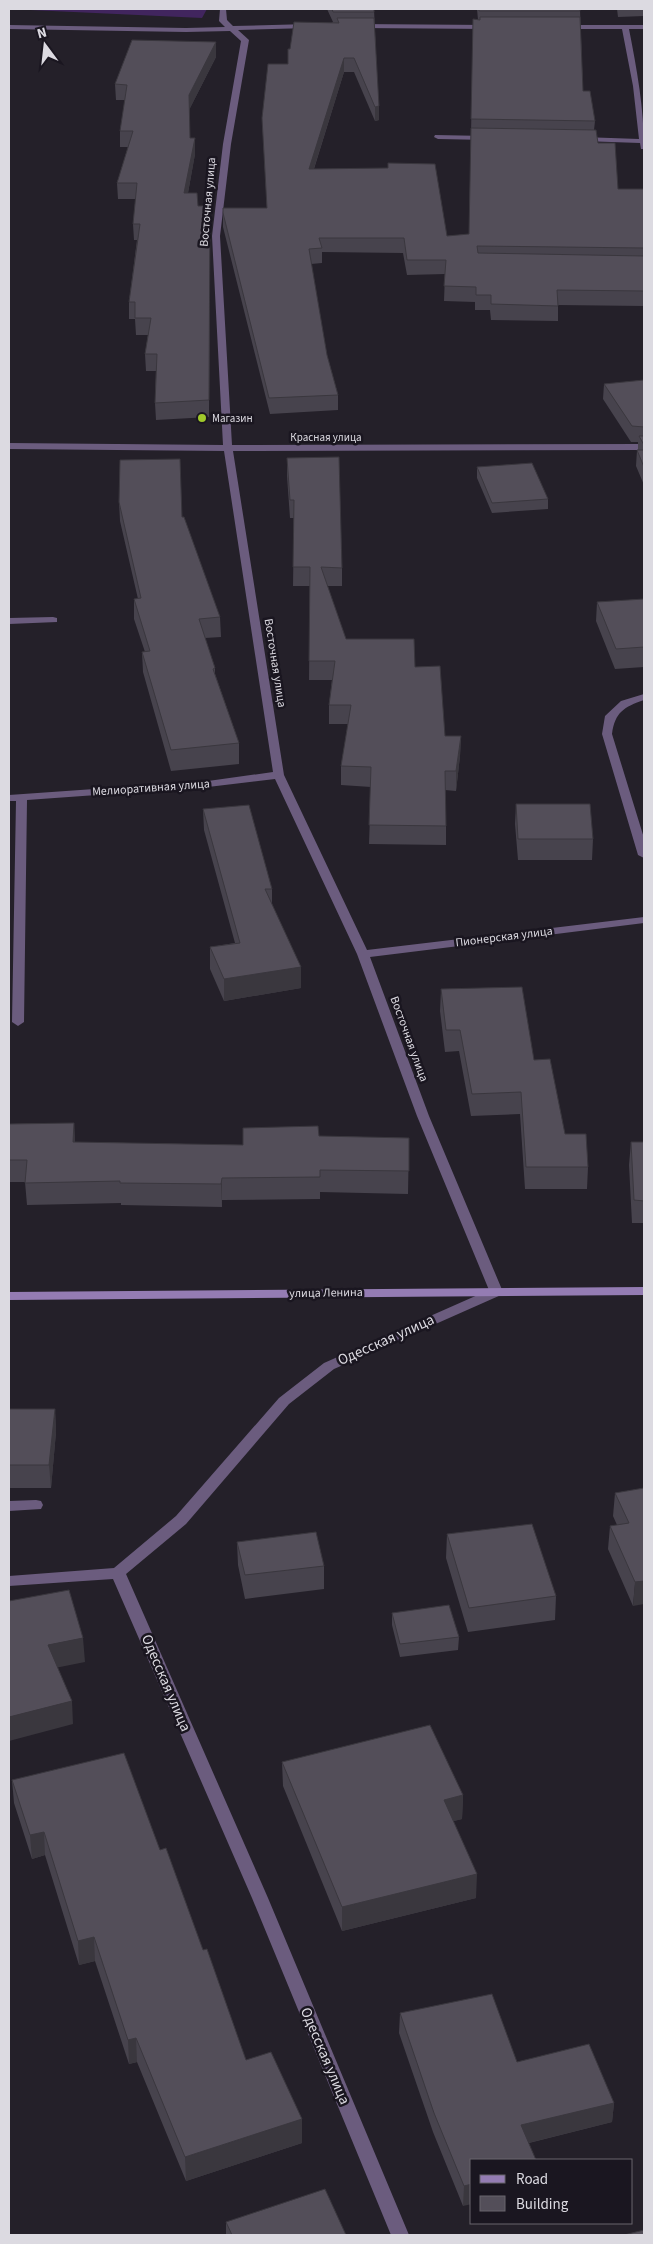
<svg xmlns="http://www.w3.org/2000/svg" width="653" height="2244" viewBox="0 0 653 2244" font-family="'Source Sans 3',sans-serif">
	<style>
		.green { fill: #41255e }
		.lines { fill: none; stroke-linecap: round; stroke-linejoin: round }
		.lane { fill: #6b5c7e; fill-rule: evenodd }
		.street { fill: #6b5c7e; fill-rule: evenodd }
		.secondary { fill: #947cb3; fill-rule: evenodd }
		.wall { fill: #47434d }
		.shaded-wall { fill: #3a373e }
		.building { fill: #534e59; stroke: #3a373e }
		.poi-dot { fill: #a0c92b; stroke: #1a1620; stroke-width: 2 }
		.labels { text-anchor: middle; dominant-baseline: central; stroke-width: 5; stroke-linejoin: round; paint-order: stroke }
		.far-poi-label { font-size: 11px; fill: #dcdae1; stroke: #1a1620; text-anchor: start }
		.far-street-label { font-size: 11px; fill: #dcdae1; stroke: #1a1620 }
		.street-label { font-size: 12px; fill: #dcdae1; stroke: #1a1620 }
		.near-street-label { font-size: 15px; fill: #dcdae1; stroke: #1a1620 }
	</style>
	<rect width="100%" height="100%" fill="#242029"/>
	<path class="green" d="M 9,9 L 207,9 L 202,18 Z"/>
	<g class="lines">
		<path class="lane" d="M 36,1500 L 41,1501 L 43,1505 L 41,1509 L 9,1511 L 9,1501 Z"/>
		<path class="street" d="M 220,9 L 226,9 L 227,20 L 233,26 L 309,24 L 313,26 L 309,28 L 238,30 L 249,40 L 231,144 L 220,236 L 232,445 L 644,444 L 644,450 L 233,451 L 284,775 L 367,950 L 644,917 L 644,923 L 370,957 L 429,1116 L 503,1292 L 501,1295 L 334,1369 L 289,1404 L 186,1524 L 126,1574 L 268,1898 L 409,2235 L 391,2235 L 252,1898 L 113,1579 L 9,1586 L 9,1576 L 114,1568 L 176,1516 L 279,1398 L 324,1363 L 489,1290 L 417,1116 L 357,954 L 275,779 L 208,787 L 27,800 L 24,1022 L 18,1026 L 12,1022 L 16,801 L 9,801 L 9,795 L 208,781 L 273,772 L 224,451 L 9,449 L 9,443 L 223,445 L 212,236 L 223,144 L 241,41 L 230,31 L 186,32 L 9,29 L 9,25 L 186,28 L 225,27 L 219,21 Z
			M 356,24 L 489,25 L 493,27 L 489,29 L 359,28 L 355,26 Z
			M 564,25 L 644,25 L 644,29 L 629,29 C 637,70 644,108 644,149 L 641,149 L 640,143 L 582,141 L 578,139 L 582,137 L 639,139 L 633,86 L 622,29 L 561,29 L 560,27 Z
			M 435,135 L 487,136 L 491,138 L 487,140 L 438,139 L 434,137 Z
			M 53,617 L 57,618 L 57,622 L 9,624 L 9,618 Z
			M 644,694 L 644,700 C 624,707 615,712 612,734 L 644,838 L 644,858 L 638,855 L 602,734 L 605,716 L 621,701 Z"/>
		<path class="secondary" d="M 644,1287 L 644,1295 L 9,1300 L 9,1292 Z"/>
	</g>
	<path class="wall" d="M 327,9 L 385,9 L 374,9 L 379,120 L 375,121 L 354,72 L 344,72 L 314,169 L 447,236 L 469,234 L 473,34 L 478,20 L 477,9 L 580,9 L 583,91 L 595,121 L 594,130 L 598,143 L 618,189 L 644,189 L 644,306 L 558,305 L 558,321 L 491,320 L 490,310 L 475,310 L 475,302 L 444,301 L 445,274 L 407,275 L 403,253 L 322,252 L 322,263 L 311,264 L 327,355 L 338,395 L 338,410 L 270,414 L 223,227 L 223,213 L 267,208 L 262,118 L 288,64 L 290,49 L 333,22 Z
		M 617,9 L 644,9 L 644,19 L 644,16 L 618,17 Z
		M 216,42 L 216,57 L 189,110 L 190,138 L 195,138 L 195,154 L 188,193 L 210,222 L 209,417 L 156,420 L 155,403 L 156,371 L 146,371 L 145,354 L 148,335 L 136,335 L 135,319 L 129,319 L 129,302 L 137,240 L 134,240 L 133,224 L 136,199 L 118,199 L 117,183 L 128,147 L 120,147 L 120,131 L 125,100 L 116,100 L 115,84 Z
		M 644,380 L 644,485 L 636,466 L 637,450 L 638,450 L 638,442 L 631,442 L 603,399 L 604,384 Z
		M 287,458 L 342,568 L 342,586 L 327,586 L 346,639 L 415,667 L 445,736 L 461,736 L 460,756 L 456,791 L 445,790 L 446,826 L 446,845 L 369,844 L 371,787 L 341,785 L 341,766 L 348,724 L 329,724 L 329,705 L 332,680 L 309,680 L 310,586 L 293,586 L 294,518 L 290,518 L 287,476 Z
		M 477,467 L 548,499 L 548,509 L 492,513 L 477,478 Z
		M 119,502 L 182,517 L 220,617 L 221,637 L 205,638 L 215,668 L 215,674 L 239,743 L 239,764 L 171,771 L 143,672 L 142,652 L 145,652 L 134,619 L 134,599 L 138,599 L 120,521 Z
		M 644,599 L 644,667 L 615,669 L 596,621 L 597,602 Z
		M 516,804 L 593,839 L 592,860 L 518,860 L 515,824 Z
		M 203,809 L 272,889 L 272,904 L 301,988 L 224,1001 L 210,969 L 210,947 L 235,943 L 204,830 Z
		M 9,830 L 9,832 L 10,853 L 9,853 Z
		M 441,989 L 534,1060 L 565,1134 L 588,1167 L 587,1189 L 525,1189 L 520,1114 L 471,1116 L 459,1051 L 445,1052 L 440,1011 Z
		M 74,1123 L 75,1142 L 243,1145 L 319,1136 L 409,1138 L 408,1194 L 320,1192 L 320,1199 L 222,1200 L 222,1207 L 121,1205 L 121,1203 L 27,1205 L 25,1182 L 9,1182 L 9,1124 Z
		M 631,1142 L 644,1142 L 644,1223 L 632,1223 L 629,1165 Z
		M 9,1409 L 55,1409 L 56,1432 L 51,1488 L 9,1488 Z
		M 644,1488 L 633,1606 L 608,1549 L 610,1526 L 617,1525 L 613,1516 L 615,1493 Z
		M 447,1534 L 556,1596 L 555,1620 L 468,1632 L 446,1558 Z
		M 237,1542 L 324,1566 L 324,1589 L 245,1599 L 238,1565 Z
		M 392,1613 L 459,1637 L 458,1650 L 400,1657 L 392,1625 Z
		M 282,1762 L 463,1795 L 462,1819 L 453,1821 L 476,1898 L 342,1931 L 283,1786 Z
		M 12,1780 L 160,1850 L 203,1950 L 246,2060 L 302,2119 L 302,2143 L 186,2181 L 137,2062 L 129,2064 L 95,1961 L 79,1965 L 45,1855 L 32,1859 L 14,1803 Z
		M 400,2013 L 614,2103 L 612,2122 L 529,2143 L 463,2206 L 433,2132 L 399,2033 Z
		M 226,2222 L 346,2235 L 226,2235 Z"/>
	<path class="shaded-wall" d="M 216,42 L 216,57 L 189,110 L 189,95 Z
		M 344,58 L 344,72 L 309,184 L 309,169 Z
		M 379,106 L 379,120 L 375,121 L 375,107 Z
		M 195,138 L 195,154 L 185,209 L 184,193 Z
		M 210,206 L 210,222 L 209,417 L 209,400 Z
		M 461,736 L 460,756 L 456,791 L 456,771 Z
		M 301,967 L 301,988 L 224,1001 L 224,979 Z
		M 74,1123 L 75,1145 L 73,1142 Z
		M 222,1178 L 222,1207 L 221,1184 Z
		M 55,1409 L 56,1432 L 51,1488 L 49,1465 Z
		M 644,1581 L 644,1604 L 633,1606 L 635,1582 Z
		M 83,1638 L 85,1662 L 50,1669 L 48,1645 Z
		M 72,1701 L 73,1724 L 9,1741 L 9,1717 Z
		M 463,1795 L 462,1819 L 443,1824 L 444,1800 Z
		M 44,1832 L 45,1855 L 32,1859 L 30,1835 Z
		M 477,1874 L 476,1898 L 342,1931 L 342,1907 Z
		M 94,1937 L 95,1961 L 79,1965 L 78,1941 Z
		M 136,2038 L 137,2062 L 129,2064 L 128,2040 Z
		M 614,2103 L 612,2122 L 520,2145 L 521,2125 Z
		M 302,2119 L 302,2143 L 186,2181 L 185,2157 Z
		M 472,2184 L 472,2204 L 463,2206 L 464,2186 Z"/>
	<path class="building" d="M 332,9 L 374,9 L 374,12 L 333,12 Z
		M 479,9 L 580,9 L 580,11 L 479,11 Z
		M 480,17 L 580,17 L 583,91 L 590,91 L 595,121 L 471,119 L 473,19 L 480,20 Z
		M 337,18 L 374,18 L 379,106 L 375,107 L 354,58 L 344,58 L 309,169 L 388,168 L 388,163 L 435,164 L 447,236 L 469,234 L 471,128 L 596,130 L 598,143 L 615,143 L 618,189 L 644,189 L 644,248 L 477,246 L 478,253 L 644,256 L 644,291 L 557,290 L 558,306 L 491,304 L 491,295 L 476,295 L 476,287 L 444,286 L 446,260 L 407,260 L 404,238 L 319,238 L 322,248 L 309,249 L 327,355 L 338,395 L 269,398 L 223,213 L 223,208 L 267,208 L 262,118 L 268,64 L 288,64 L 288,49 L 290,49 L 294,22 L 339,23 Z
		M 132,40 L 216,42 L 189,95 L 190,138 L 195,138 L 184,193 L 197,193 L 198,206 L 210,206 L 209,400 L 155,403 L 157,354 L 145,354 L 151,318 L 135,318 L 135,302 L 129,302 L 140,224 L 133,224 L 137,183 L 117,183 L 133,131 L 120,131 L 127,85 L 115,84 Z
		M 644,380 L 644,427 L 632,426 L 604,384 Z
		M 639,436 L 644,436 L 644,445 Z
		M 637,450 L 644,450 L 644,467 Z
		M 339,457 L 342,568 L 321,567 L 346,639 L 414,639 L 415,667 L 440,666 L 445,736 L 461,736 L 456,771 L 445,771 L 446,826 L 369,825 L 371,767 L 341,766 L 351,705 L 329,705 L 335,661 L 309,661 L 310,567 L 293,567 L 294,500 L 290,500 L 287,458 Z
		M 180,459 L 182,517 L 184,517 L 220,617 L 199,619 L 215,668 L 213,669 L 239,743 L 171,750 L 142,652 L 150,651 L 134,599 L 141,598 L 119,502 L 120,460 Z
		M 532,463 L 548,499 L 492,503 L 477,467 Z
		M 644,599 L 644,647 L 616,649 L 597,602 Z
		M 516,804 L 590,804 L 593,839 L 518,839 Z
		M 249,805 L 272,889 L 265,889 L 301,967 L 224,979 L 210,947 L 240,943 L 203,809 Z
		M 522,987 L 534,1060 L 550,1059 L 565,1134 L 586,1134 L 588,1167 L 526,1167 L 521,1092 L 472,1094 L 460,1030 L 446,1030 L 441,989 Z
		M 74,1123 L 73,1142 L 243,1145 L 243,1128 L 318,1126 L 319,1136 L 409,1138 L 409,1171 L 320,1170 L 320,1177 L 222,1178 L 221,1184 L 120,1183 L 120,1181 L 25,1183 L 27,1160 L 9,1160 L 9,1124 Z
		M 631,1142 L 644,1142 L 644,1201 L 634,1200 Z
		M 9,1409 L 55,1409 L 49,1465 L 9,1465 Z
		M 644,1488 L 644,1581 L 635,1582 L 610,1526 L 629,1523 L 615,1493 Z
		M 532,1524 L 556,1596 L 469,1608 L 447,1534 Z
		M 316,1532 L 324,1566 L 245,1575 L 237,1542 Z
		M 69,1590 L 83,1638 L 48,1645 L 72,1701 L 9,1717 L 9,1601 Z
		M 449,1605 L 459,1637 L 400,1644 L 392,1613 Z
		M 430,1725 L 463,1795 L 444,1800 L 477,1874 L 342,1907 L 282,1762 Z
		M 124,1753 L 160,1850 L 166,1848 L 203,1950 L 207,1949 L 246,2060 L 271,2052 L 302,2119 L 185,2157 L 136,2038 L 128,2040 L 94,1937 L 78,1941 L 44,1832 L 30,1835 L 12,1780 Z
		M 492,1994 L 517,2062 L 589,2044 L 614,2103 L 521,2125 L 536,2160 L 472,2160 L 472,2184 L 464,2186 L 434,2113 L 400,2013 Z
		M 325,2189 L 346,2235 L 232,2235 L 226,2222 Z
		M 644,2230 L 644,2235 L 624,2235 Z"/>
	<circle class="poi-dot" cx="202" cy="418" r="5"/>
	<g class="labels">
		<g class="far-poi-label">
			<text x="212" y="418">Магазин</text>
		</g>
		<g class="far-street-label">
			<text x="326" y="437">Красная улица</text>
		</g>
		<g class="street-label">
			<text transform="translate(208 202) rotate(-85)">Восточная улица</text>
			<text transform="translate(275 663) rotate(81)">Восточная улица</text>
			<text transform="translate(151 788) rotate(-4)">Мелиоративная улица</text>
			<text transform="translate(504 937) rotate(-7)">Пионерская улица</text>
			<text transform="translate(409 1039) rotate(70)">Восточная улица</text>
			<text transform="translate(326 1293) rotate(-1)">улица Ленина</text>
		</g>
		<g class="near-street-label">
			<text transform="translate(386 1340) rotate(-24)">Одесская улица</text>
			<text transform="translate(166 1683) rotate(67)">Одесская улица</text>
			<text transform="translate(325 2056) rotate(67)">Одесская улица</text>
		</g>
	</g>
	<rect width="653" height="2244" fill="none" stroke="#dcdae1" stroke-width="20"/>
	<rect x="470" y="2159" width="162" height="65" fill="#1a1620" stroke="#68646d"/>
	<rect x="480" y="2175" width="25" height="8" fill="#947cb3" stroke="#68646d"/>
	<text x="516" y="2184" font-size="15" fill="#dcdae1">Road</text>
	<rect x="480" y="2196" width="25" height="15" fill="#534e59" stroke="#68646d"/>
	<text x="516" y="2209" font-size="15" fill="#dcdae1">Building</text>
	<g transform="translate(45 45) rotate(345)" stroke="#1a1620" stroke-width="4" paint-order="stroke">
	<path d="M0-4L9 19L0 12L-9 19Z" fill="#dcdae1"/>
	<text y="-8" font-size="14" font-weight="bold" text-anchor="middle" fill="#dcdae1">N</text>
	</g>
</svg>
